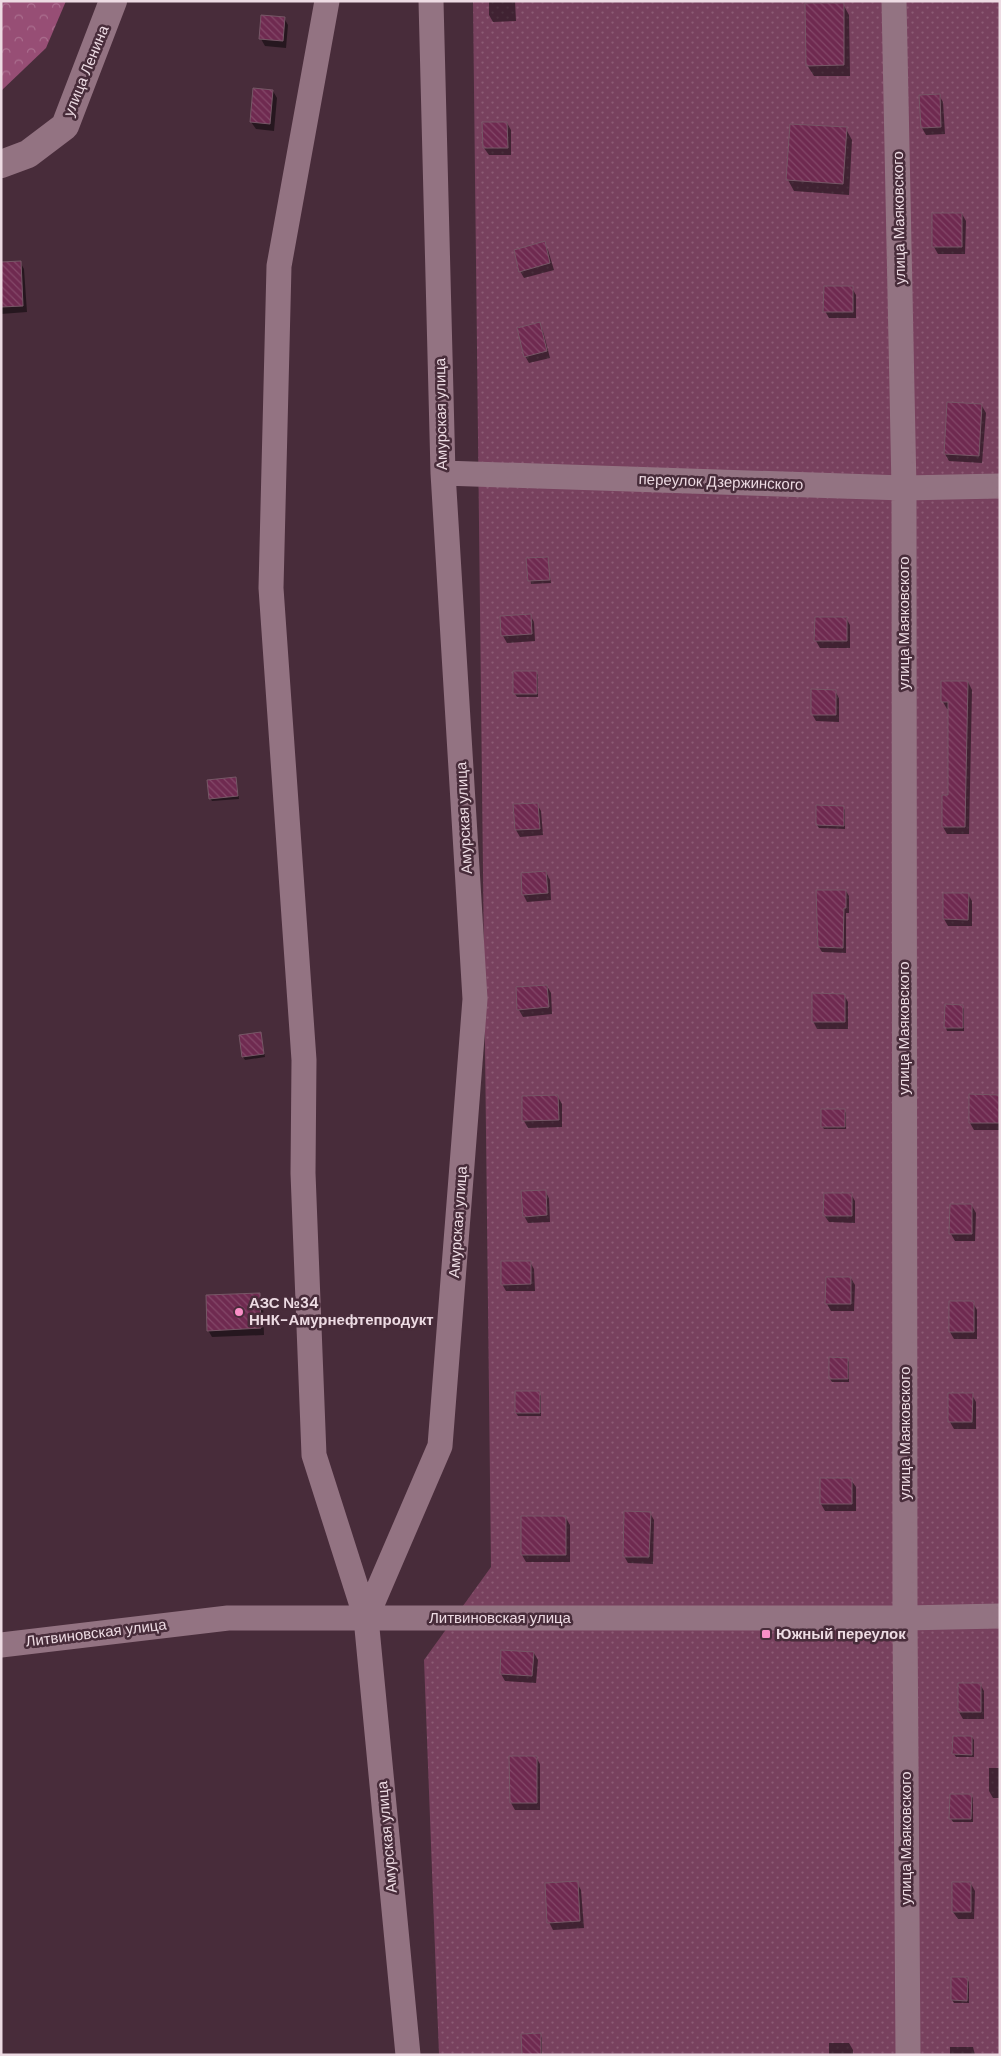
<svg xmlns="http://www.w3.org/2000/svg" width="1001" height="2056" viewBox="0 0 1001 2056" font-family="'DM Sans',sans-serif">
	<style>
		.forest { fill: url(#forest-crowns) }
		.park { fill: url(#park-dots) }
		.shadow { fill: #0007 }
		.building { fill: url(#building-back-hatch); stroke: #765766 }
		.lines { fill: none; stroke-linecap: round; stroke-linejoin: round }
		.minor { stroke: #937382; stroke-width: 25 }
		.secondary { stroke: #937382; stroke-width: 28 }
		.poi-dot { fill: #fa8fc7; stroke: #482c3a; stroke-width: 2 }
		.labels { text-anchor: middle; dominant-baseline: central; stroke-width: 5; stroke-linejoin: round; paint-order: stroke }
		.street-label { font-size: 15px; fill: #eddbe3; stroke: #482c3a }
		.poi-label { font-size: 15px; font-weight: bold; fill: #eddbe3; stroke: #482c3a; text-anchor: start }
	</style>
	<defs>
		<pattern id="forest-crowns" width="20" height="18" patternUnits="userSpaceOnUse" patternTransform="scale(1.25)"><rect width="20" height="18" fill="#974e75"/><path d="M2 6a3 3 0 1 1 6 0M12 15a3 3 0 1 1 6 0" fill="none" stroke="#ab6f8f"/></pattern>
		<pattern id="park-dots" width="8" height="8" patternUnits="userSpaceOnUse" patternTransform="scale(1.25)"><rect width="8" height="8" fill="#78415e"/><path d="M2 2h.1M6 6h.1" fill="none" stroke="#8c5c75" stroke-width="1.8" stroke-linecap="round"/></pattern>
		<pattern id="building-back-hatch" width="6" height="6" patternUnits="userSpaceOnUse" patternTransform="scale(1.25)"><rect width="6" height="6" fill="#6f2a50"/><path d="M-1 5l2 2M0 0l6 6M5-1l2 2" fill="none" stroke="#844869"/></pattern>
	</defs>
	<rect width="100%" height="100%" fill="#482c3a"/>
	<path class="forest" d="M 1,1 L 66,1 L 46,48 L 1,91 Z"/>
	<path class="park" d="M 473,1 L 1000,1 L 1000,2055 L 439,2055 L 424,1660 L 491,1567 Z"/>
	<path class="shadow" d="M 489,1 L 515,1 L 516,21 L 493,22 L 489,15 Z
		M 843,4 L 849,15 L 850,76 L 814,76 L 807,65 Z
		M 284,18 L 288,25 L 286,48 L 265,46 L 261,39 Z
		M 273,91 L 277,98 L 274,131 L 256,129 L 251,122 Z
		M 939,95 L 943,102 L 945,134 L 926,135 L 922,128 Z
		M 507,123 L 511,130 L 511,155 L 489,155 L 484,148 L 484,124 Z
		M 791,125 L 846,129 L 852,140 L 849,195 L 794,191 L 788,180 Z
		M 962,214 L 966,221 L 965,254 L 938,254 L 934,247 Z
		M 544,243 L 548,250 L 554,270 L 524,278 L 520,271 Z
		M 20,262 L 24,269 L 27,312 L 1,314 L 1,263 Z
		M 852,288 L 856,295 L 856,318 L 829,318 L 825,311 Z
		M 539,324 L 543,331 L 550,358 L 529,363 L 525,356 Z
		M 982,406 L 986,413 L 982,463 L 949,461 L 945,454 Z
		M 547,558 L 551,583 L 531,584 L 528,560 Z
		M 530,615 L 534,622 L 535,641 L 507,643 L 503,636 Z
		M 846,618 L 850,625 L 850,648 L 820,648 L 816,641 Z
		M 515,672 L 536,672 L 538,675 L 538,697 L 517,697 L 515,694 Z
		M 943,682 L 968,682 L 972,690 L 969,834 L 947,834 L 943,827 L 949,797 L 949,709 L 947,709 L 943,702 Z
		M 835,691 L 839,698 L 839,722 L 816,721 L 812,714 Z
		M 236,779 L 239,799 L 212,801 L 210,798 Z
		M 537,804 L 541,811 L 543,835 L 520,837 L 516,830 Z
		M 818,807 L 843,807 L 845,810 L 845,829 L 819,828 L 817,825 Z
		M 546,872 L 550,880 L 551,900 L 527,902 L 523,894 Z
		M 846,891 L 849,896 L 849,913 L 846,913 L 846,953 L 822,952 L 819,947 L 819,910 Z
		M 944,894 L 968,894 L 972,901 L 972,926 L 948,926 L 944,919 Z
		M 547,986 L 551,993 L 552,1014 L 523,1017 L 519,1010 Z
		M 844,995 L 848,1002 L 848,1029 L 817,1029 L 813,1021 Z
		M 962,1006 L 964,1009 L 964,1031 L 947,1031 L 946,1028 Z
		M 260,1033 L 265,1057 L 245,1060 L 243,1057 Z
		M 998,1096 L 1000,1130 L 974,1130 L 970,1123 Z
		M 558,1097 L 562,1104 L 562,1127 L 528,1128 L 524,1121 L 523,1098 Z
		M 844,1110 L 846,1113 L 846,1129 L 824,1129 L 822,1126 Z
		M 545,1191 L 549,1198 L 550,1222 L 528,1223 L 524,1216 Z
		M 851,1194 L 855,1201 L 855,1223 L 829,1222 L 824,1215 Z
		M 972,1206 L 976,1213 L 975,1241 L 955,1241 L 951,1234 Z
		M 530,1262 L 534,1269 L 535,1291 L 506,1291 L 502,1284 Z
		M 851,1278 L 855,1285 L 854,1311 L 831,1311 L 827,1304 Z
		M 259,1294 L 263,1301 L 264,1335 L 212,1337 L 208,1330 Z
		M 973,1303 L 977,1310 L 977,1339 L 954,1339 L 950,1332 Z
		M 847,1359 L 849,1362 L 849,1382 L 832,1382 L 830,1379 Z
		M 539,1393 L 541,1396 L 541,1416 L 518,1416 L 516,1413 Z
		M 972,1395 L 976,1402 L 976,1429 L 954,1429 L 950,1422 Z
		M 851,1480 L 856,1487 L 856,1511 L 825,1511 L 821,1504 Z
		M 650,1513 L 654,1520 L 653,1564 L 628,1563 L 624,1556 Z
		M 566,1518 L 570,1525 L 570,1562 L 526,1562 L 522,1555 Z
		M 534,1653 L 538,1660 L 536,1683 L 505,1681 L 501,1674 Z
		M 980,1684 L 984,1691 L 984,1719 L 963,1719 L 959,1712 Z
		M 972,1737 L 974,1740 L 974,1757 L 956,1757 L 954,1754 Z
		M 536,1757 L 540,1764 L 540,1810 L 515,1810 L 511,1803 Z
		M 989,1768 L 1000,1768 L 1000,1798 L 993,1798 L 989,1791 Z
		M 971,1795 L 973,1798 L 973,1822 L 953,1822 L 951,1819 Z
		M 577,1883 L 581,1890 L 584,1928 L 553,1930 L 549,1922 Z
		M 971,1884 L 975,1891 L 974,1919 L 958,1919 L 953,1912 Z
		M 967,1979 L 969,1982 L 969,2003 L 954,2003 L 952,2000 Z
		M 540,2034 L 542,2038 L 542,2055 L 523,2055 Z
		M 829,2043 L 849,2043 L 853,2050 L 853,2055 L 829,2055 Z
		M 950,2047 L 973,2047 L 975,2055 L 950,2055 Z"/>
	<path class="building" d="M 805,3 L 844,3 L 844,65 L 806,66 Z
		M 261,15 L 285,17 L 283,41 L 259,39 Z
		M 253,88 L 273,90 L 270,124 L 250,122 Z
		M 940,94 L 941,127 L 921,128 L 919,95 Z
		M 482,122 L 507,122 L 508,148 L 483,148 Z
		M 790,124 L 847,127 L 843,184 L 786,180 Z
		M 932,213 L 962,213 L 962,247 L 932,247 Z
		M 545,241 L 550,263 L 519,272 L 514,250 Z
		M 21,261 L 23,306 L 1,307 L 1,262 Z
		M 824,286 L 853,286 L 853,312 L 823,312 Z
		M 540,322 L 547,351 L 524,357 L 517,328 Z
		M 947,402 L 982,404 L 979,456 L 944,454 Z
		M 548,557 L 550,580 L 528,581 L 526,558 Z
		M 531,614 L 532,634 L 501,636 L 500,616 Z
		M 815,617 L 847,617 L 847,641 L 814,641 Z
		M 513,671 L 537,671 L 537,694 L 513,694 Z
		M 941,681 L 968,681 L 965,827 L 942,827 L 942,795 L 948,795 L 948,702 L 941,702 Z
		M 811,689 L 836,690 L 836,715 L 811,715 Z
		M 236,777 L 238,796 L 209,799 L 207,780 Z
		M 538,803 L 540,829 L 515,830 L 513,804 Z
		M 816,805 L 844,806 L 844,826 L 816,825 Z
		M 546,871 L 548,893 L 522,895 L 521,873 Z
		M 816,890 L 846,890 L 846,908 L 844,908 L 843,948 L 818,947 Z
		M 943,893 L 969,893 L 968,920 L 943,919 Z
		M 547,985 L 549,1007 L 517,1010 L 516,987 Z
		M 812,993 L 845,994 L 845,1022 L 812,1022 Z
		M 945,1004 L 963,1005 L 963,1028 L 944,1028 Z
		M 261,1032 L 264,1054 L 242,1057 L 239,1035 Z
		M 969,1094 L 999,1095 L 999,1123 L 969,1123 Z
		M 558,1095 L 559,1120 L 522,1121 L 522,1096 Z
		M 821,1109 L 845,1109 L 845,1127 L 821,1127 Z
		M 546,1190 L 547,1215 L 523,1217 L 521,1191 Z
		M 824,1193 L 852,1193 L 852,1216 L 823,1216 Z
		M 950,1204 L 972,1204 L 972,1234 L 949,1234 Z
		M 501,1261 L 531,1261 L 531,1284 L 501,1285 Z
		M 826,1277 L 851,1277 L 851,1304 L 825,1304 Z
		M 260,1293 L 261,1328 L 207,1331 L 206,1295 Z
		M 949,1301 L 974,1301 L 974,1332 L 949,1332 Z
		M 829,1357 L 848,1358 L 848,1379 L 829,1379 Z
		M 515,1391 L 540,1391 L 540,1413 L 515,1413 Z
		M 948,1393 L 973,1393 L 972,1422 L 948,1422 Z
		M 820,1478 L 852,1478 L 852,1504 L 820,1504 Z
		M 624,1511 L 651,1512 L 649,1557 L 623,1557 Z
		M 521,1516 L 566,1516 L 566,1555 L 521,1555 Z
		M 501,1650 L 534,1652 L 532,1676 L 500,1674 Z
		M 958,1683 L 981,1683 L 981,1712 L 958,1712 Z
		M 953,1736 L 972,1736 L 972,1755 L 952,1754 Z
		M 509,1756 L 537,1756 L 537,1803 L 510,1803 Z
		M 950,1794 L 972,1794 L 971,1819 L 949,1819 Z
		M 578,1881 L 580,1921 L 547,1923 L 545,1883 Z
		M 952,1882 L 971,1882 L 971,1912 L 952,1912 Z
		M 951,1977 L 968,1977 L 967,2001 L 951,2000 Z
		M 541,2033 L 541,2055 L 522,2055 L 521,2034 Z"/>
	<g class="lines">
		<path class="minor" d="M 327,1 L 279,266 L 271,588 L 304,1060 L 303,1173 L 314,1455 L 366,1618 L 408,2055
			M 894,1 L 904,488 L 905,1618 L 908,2055
			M 443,473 L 904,488 L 1000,486
			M 366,1618 L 440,1446 L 475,999 L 443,473 L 431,1
			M 1,1645 L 228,1618 L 905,1618 L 1000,1616"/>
		<path class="secondary" d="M 1,164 L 28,154 L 65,126 L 113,1"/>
	</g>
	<g class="poi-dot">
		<circle cx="239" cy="1312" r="5"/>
		<rect x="761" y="1629" width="10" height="10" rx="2.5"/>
	</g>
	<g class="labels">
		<g class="street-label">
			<text transform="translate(86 71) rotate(-68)">улица Ленина</text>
			<text transform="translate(899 218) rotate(-91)">улица Маяковского</text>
			<text transform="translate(441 414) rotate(-91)">Амурская улица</text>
			<text transform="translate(721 482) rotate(2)">переулок Дзержинского</text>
			<text transform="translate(904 623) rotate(-90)">улица Маяковского</text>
			<text transform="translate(464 818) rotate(-93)">Амурская улица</text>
			<text transform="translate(904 1028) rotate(-90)">улица Маяковского</text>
			<text transform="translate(458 1222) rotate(-86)">Амурская улица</text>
			<text transform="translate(905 1433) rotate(-90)">улица Маяковского</text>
			<text x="500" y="1618">Литвиновская улица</text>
			<text transform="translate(96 1633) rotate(-7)">Литвиновская улица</text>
			<text transform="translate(387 1837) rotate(-95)">Амурская улица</text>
			<text transform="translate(906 1838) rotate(-90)">улица Маяковского</text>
		</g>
		<g class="poi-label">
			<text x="249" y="1303">АЗС №34<tspan x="249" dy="17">ННК-Амурнефтепродукт</tspan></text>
			<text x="776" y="1634">Южный переулок</text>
		</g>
	</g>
	<rect width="1001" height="2056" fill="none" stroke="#eddbe3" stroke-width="5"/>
</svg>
